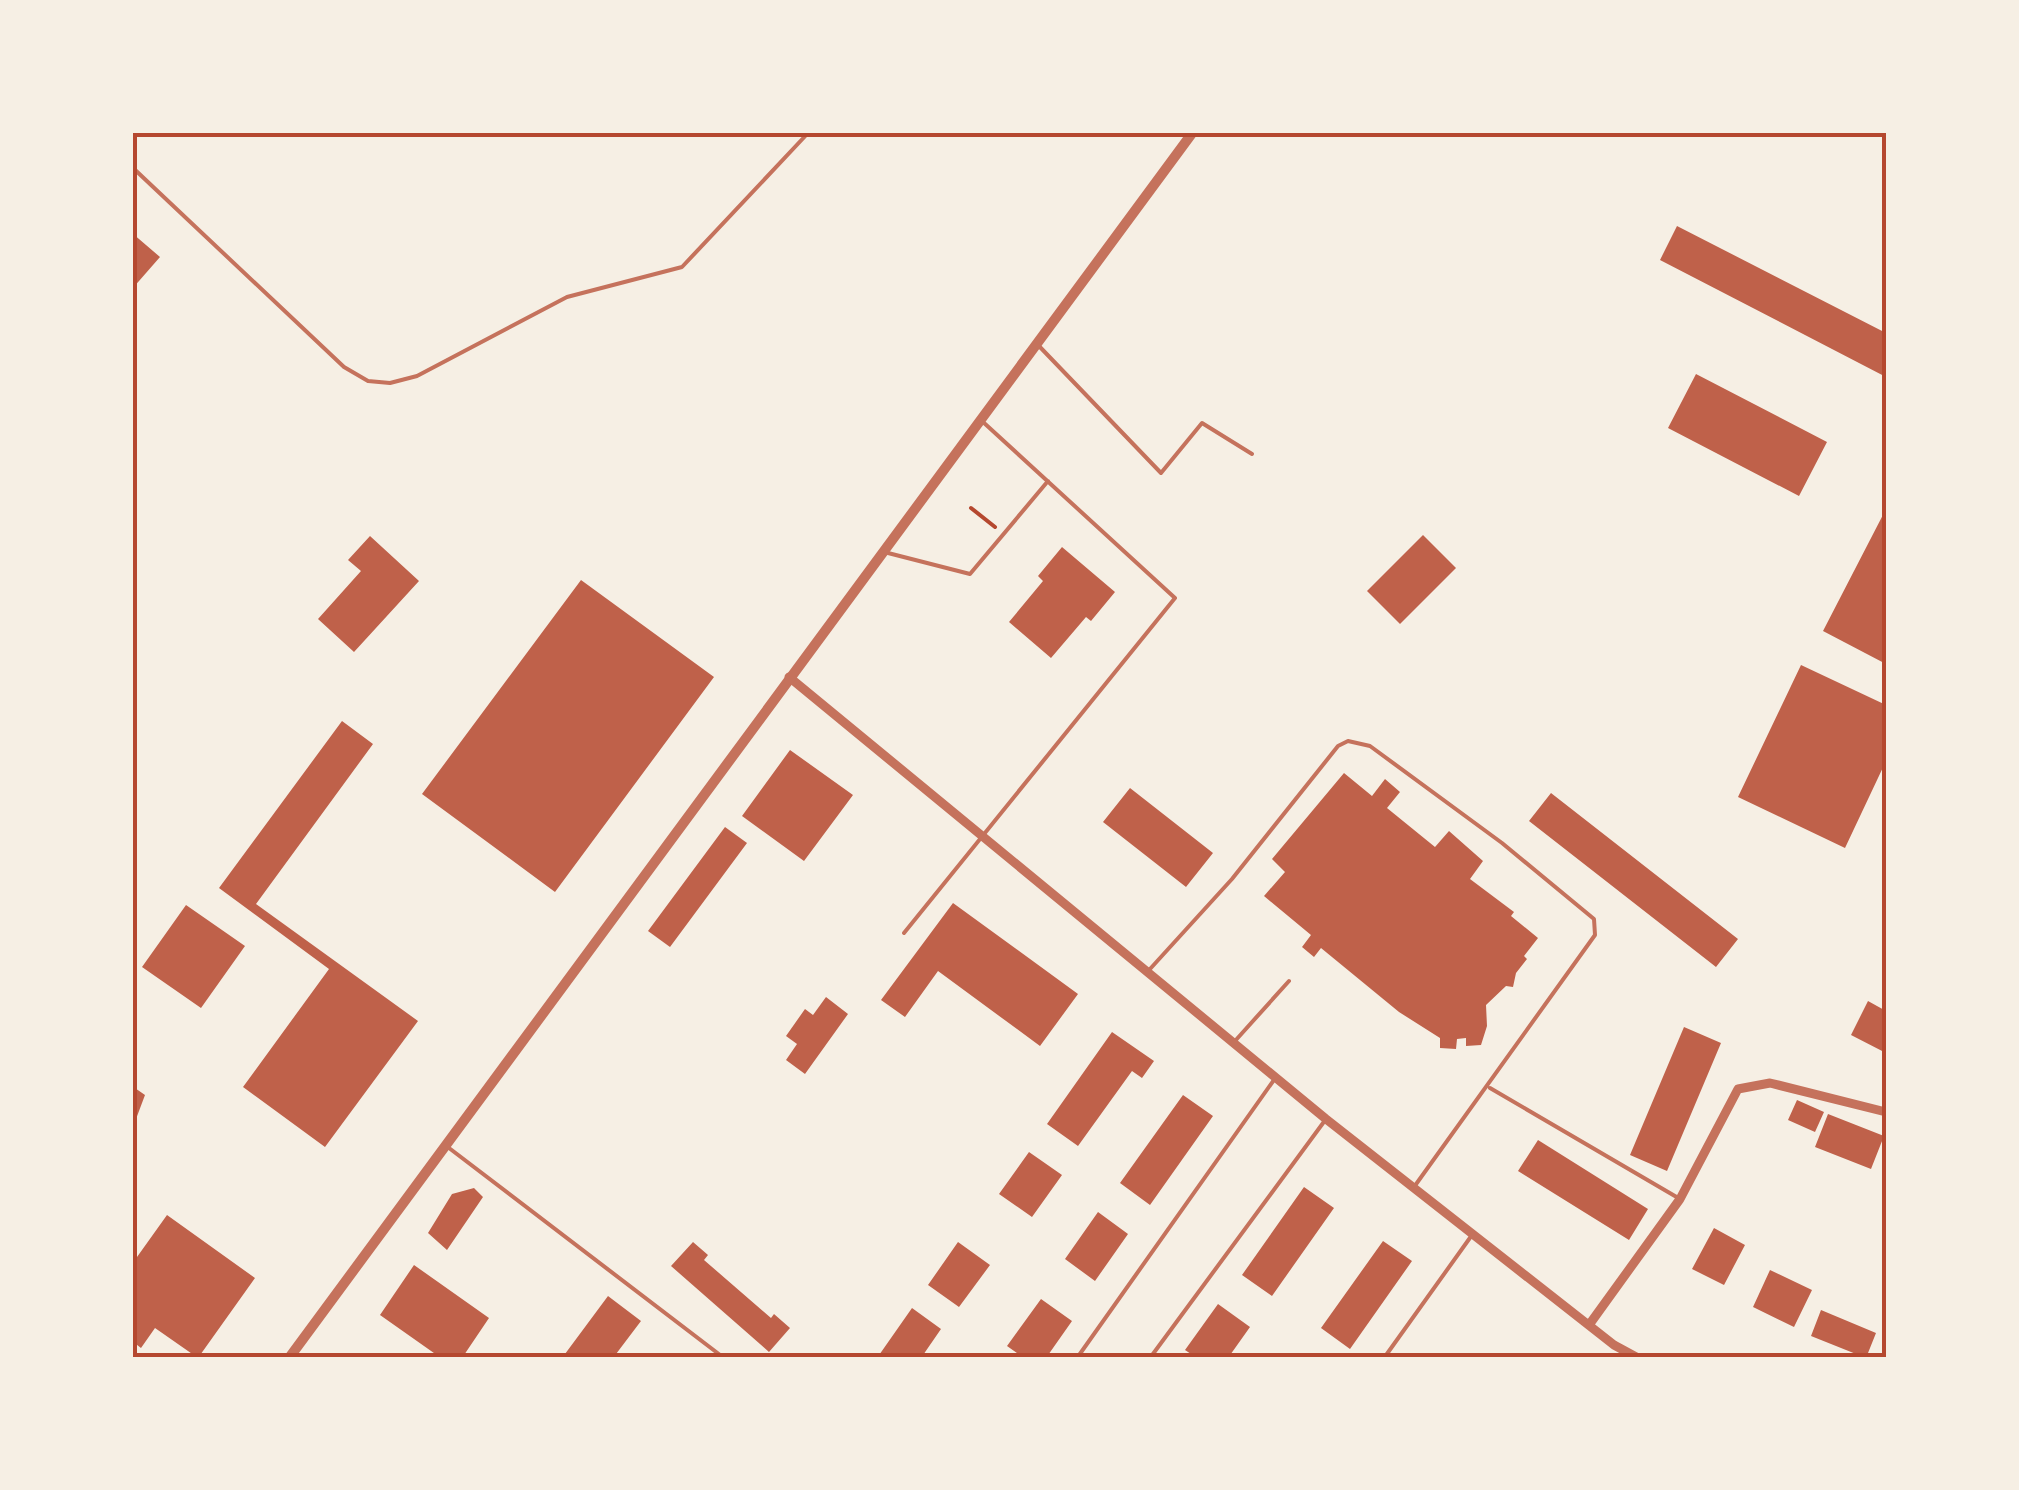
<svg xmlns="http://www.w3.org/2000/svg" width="2019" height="1490" viewBox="0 0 2019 1490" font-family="Manrope,sans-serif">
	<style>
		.building { fill: #bf614a }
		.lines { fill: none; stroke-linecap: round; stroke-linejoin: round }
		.path { stroke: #b5482f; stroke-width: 4 }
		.service { stroke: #c5725c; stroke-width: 4 }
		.minor { stroke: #c5725c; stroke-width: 9 }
		.tertiary { stroke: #c5725c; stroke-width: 10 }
		.neatline { fill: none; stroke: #b5482f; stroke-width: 4 }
	</style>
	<rect width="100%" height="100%" fill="#f6efe4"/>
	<path class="building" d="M 1677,226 L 1886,333 L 1886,377 L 1660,260 Z
		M 132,233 L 160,257 L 132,289 Z
		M 1696,374 L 1827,442 L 1799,496 L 1668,428 Z
		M 1886,509 L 1886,664 L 1823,631 Z
		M 1423,535 L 1456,568 L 1400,624 L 1367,591 Z
		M 370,536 L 419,581 L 354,652 L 318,619 L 361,571 L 348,560 Z
		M 1062,547 L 1115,592 L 1091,621 L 1086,617 L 1051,658 L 1009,622 L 1043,581 L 1038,576 Z
		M 581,580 L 714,677 L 555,892 L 422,794 Z
		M 1801,665 L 1886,705 L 1886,761 L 1845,848 L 1738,797 Z
		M 342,721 L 373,744 L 256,904 L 418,1021 L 325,1147 L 243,1087 L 329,969 L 219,888 Z
		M 790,750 L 853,795 L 804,861 L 742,816 Z
		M 1344,773 L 1372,796 L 1385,779 L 1400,792 L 1387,808 L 1435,847 L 1449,831 L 1483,861 L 1470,879 L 1514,912 L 1511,916 L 1538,938 L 1524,956 L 1527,959 L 1516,973 L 1513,987 L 1506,986 L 1486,1005 L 1487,1026 L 1481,1045 L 1466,1046 L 1466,1038 L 1457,1039 L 1456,1049 L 1440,1048 L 1440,1038 L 1399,1012 L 1321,948 L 1314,957 L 1302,947 L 1311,935 L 1264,896 L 1285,872 L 1272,859 Z
		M 1130,788 L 1213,853 L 1186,887 L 1103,822 Z
		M 1551,793 L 1738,939 L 1716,967 L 1529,821 Z
		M 725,827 L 747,843 L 670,947 L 648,931 Z
		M 953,903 L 1078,994 L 1040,1046 L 938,971 L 905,1017 L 881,1000 Z
		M 186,905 L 245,946 L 201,1008 L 142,967 Z
		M 826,997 L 848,1014 L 805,1074 L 786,1060 L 797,1044 L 786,1036 L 805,1009 L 813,1015 Z
		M 1868,1001 L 1886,1011 L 1886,1053 L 1851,1035 Z
		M 1684,1027 L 1721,1043 L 1667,1171 L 1630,1155 Z
		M 1112,1032 L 1154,1061 L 1142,1078 L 1132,1071 L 1078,1146 L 1047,1124 Z
		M 132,1086 L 145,1095 L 133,1127 L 132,1126 Z
		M 1183,1095 L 1213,1116 L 1150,1205 L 1120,1183 Z
		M 1797,1100 L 1824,1112 L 1815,1132 L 1788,1120 Z
		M 1828,1114 L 1884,1136 L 1871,1169 L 1815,1147 Z
		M 1538,1140 L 1648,1209 L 1629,1240 L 1518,1171 Z
		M 1029,1152 L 1062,1175 L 1032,1217 L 999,1194 Z
		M 1304,1187 L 1334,1208 L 1272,1296 L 1242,1275 Z
		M 474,1188 L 483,1197 L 447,1250 L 428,1233 L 452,1194 Z
		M 1098,1212 L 1128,1234 L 1095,1281 L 1065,1259 Z
		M 167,1215 L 255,1278 L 198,1358 L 155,1328 L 141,1348 L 132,1341 L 132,1264 Z
		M 1714,1228 L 1745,1245 L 1724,1285 L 1692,1269 Z
		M 1383,1241 L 1412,1261 L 1350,1349 L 1321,1328 Z
		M 693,1242 L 708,1255 L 704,1260 L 771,1318 L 774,1314 L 790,1328 L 769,1352 L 671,1266 Z
		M 958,1242 L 990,1265 L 959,1307 L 928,1285 Z
		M 414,1265 L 489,1318 L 462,1358 L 441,1358 L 380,1315 Z
		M 1770,1270 L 1812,1290 L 1794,1327 L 1753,1307 Z
		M 608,1296 L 641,1321 L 613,1358 L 562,1358 Z
		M 1041,1299 L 1072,1321 L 1046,1358 L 1024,1358 L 1007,1346 Z
		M 1218,1304 L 1250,1327 L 1228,1358 L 1197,1358 L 1185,1350 Z
		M 912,1308 L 941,1329 L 921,1358 L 877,1358 Z
		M 1821,1310 L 1876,1333 L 1866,1358 L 1811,1336 Z"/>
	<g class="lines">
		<path class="path" d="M 971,508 L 995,527"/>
		<path class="service" d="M 132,167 L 344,367 L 368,381 L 390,383 L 417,376 L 567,297 L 682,267 L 809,132
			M 1038,345 L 1161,473 L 1202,423 L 1252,454
			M 888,553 L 970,574 L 1048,481
			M 904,933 L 1175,598 L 983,422
			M 1150,969 L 1232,879 L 1338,746 L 1348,741 L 1370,746 L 1502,843 L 1594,919 L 1595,935 L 1414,1187
			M 1235,1041 L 1289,981
			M 1490,1088 L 1680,1199
			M 449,1148 L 724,1358
			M 1077,1358 L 1276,1077
			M 1150,1358 L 1326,1119
			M 1384,1358 L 1472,1235"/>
		<path class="minor" d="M 789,677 L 1326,1119 L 1614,1345 L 1638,1358
			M 1589,1325 L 1680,1199 L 1738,1089 L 1770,1083 L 1886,1112"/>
		<path class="tertiary" d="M 289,1358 L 1193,132"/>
	</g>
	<rect width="2019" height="1490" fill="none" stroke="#f6efe4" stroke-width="270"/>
	<rect x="135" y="135" width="1749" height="1220" class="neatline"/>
</svg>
